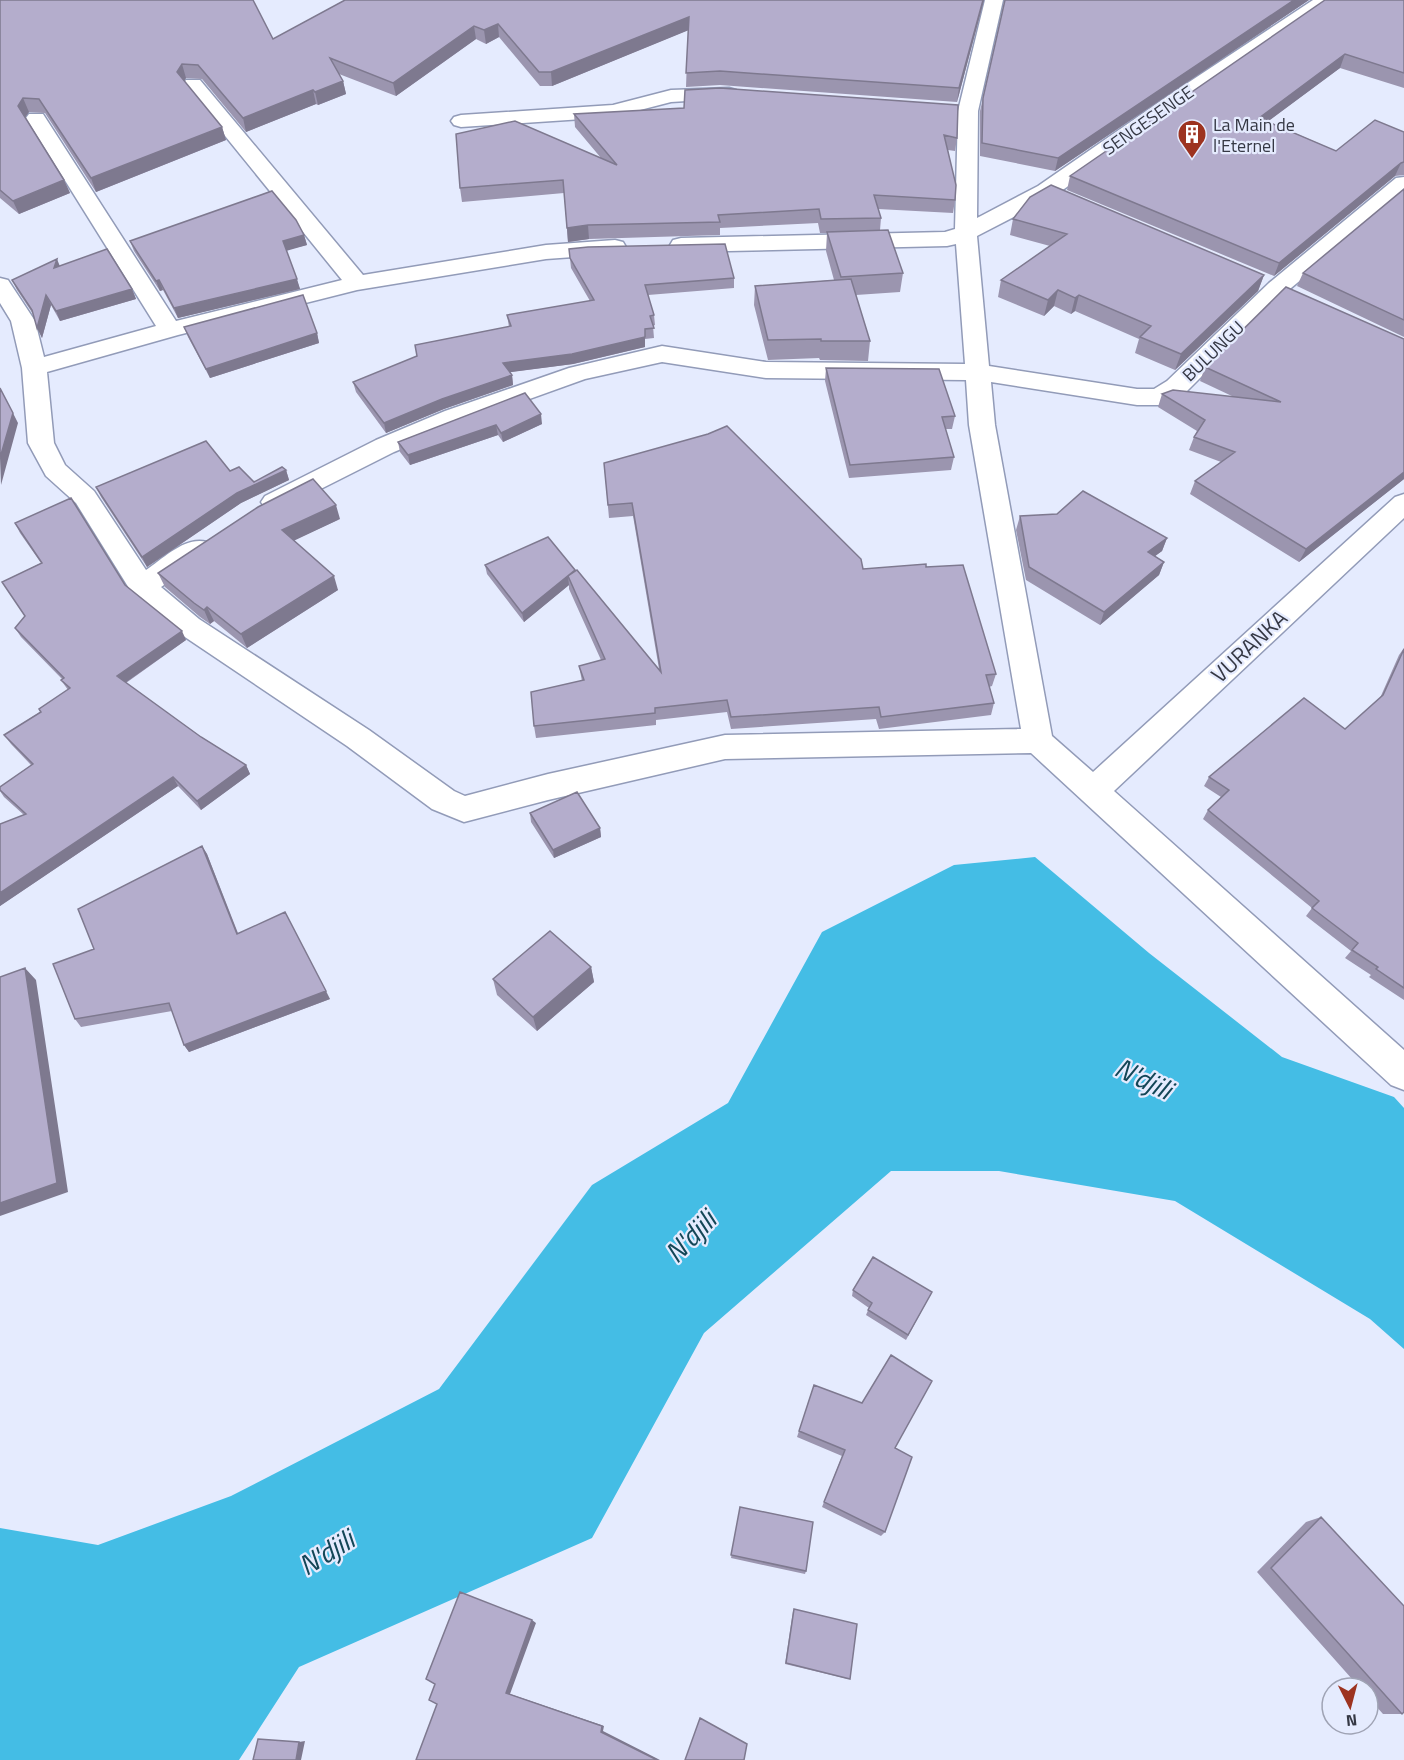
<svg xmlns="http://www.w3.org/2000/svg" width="1404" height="1760" viewBox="0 0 1404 1760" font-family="'Titillium Web',sans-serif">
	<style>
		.water { fill: #44bde5 }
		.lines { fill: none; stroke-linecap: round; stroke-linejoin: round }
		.minor-casing { stroke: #929bb8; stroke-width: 3 }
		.minor { fill: #fff; fill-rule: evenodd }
		.wall { fill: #9b95af }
		.shaded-wall { fill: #7e798f }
		.building { fill: #b4adcc; stroke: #7e798f; stroke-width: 1.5 }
		.labels { text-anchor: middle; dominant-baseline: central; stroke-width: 4.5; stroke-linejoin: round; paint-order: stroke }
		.far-street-label { font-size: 18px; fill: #353844; stroke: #e5ebfe }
		.far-poi-label { font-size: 18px; fill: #353844; stroke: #e5ebfe; text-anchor: start }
		.street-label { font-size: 22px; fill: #353844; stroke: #e5ebfe }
		.near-water-label { font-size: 28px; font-style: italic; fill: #134657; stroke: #e5ebfe }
	</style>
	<rect width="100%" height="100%" fill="#e5ebfe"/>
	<path class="water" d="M 1035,857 L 1149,953 L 1282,1057 L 1394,1097 L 1404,1108 L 1404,1349 L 1370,1319 L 1175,1201 L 999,1171 L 891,1171 L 704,1333 L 592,1538 L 299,1667 L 239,1760 L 0,1760 L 0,1528 L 98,1545 L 231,1496 L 439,1389 L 592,1185 L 728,1103 L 822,932 L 954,865 Z"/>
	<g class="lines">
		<g class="minor-casing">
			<path id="minor" d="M 985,0 L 1003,0 L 978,111 L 977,218 L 1038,186 L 1168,96 L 1313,0 L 1335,0 L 1054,196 L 977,236 L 989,366 L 1137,389 L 1154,389 L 1167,381 L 1269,283 L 1396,178 L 1404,177 L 1404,194 L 1285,293 L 1185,393 L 1159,405 L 1137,405 L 991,382 L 995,425 L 1052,736 L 1093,772 L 1395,497 L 1404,494 L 1404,518 L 1114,791 L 1404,1050 L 1404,1090 L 1391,1085 L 1031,753 L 725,759 L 548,800 L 464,822 L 432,809 L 347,746 L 179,633 L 132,593 L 76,503 L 46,476 L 28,443 L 22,368 L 11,321 L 0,303 L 0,278 L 8,280 L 35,321 L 44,357 L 156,326 L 26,118 L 29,114 L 43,114 L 176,321 L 342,280 L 183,84 L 186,80 L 200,80 L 363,275 L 546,245 L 615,240 L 623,242 L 626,247 L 623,252 L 615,254 L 546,259 L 357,290 L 178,335 L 47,372 L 54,443 L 65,465 L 94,491 L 146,570 C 164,558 185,536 207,542 L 211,549 L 207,556 L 161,587 L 199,619 L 369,730 L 454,791 L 465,796 L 548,774 L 725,735 L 1021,729 L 969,425 L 966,380 L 766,378 L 662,362 L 585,379 L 463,423 L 394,452 L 283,508 L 274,511 L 265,508 L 261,502 L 265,496 L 376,440 L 445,411 L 569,368 L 662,346 L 766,362 L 965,364 L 956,244 L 947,246 L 681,252 L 673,250 L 670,245 L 673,240 L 681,238 L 945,232 L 955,229 L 958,111 Z
				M 729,88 L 736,90 L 739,94 L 736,98 L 671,102 L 613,117 L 461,127 L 454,125 L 451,121 L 454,117 L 461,115 L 613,105 L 671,90 Z"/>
		</g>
		<use href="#minor" class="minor"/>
	</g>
	<path class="wall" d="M 0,0 L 273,39 L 345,0 L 984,0 L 957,102 L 720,85 L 686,87 L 688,30 L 552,86 L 540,86 L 499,37 L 486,44 L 476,39 L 396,96 L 339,74 L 343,81 L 346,94 L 318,105 L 316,104 L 246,132 L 202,79 L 186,78 L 184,81 L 222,127 L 226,140 L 96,192 L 45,113 L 29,112 L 25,117 L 64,180 L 70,193 L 19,214 L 0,198 Z
		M 1005,0 L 1309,0 L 1055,171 L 980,156 L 980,111 Z
		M 1404,0 L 1404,88 L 1340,68 L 1268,121 L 1336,151 L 1404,132 L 1404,175 L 1395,176 L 1274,276 L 1067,190 L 1070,176 Z
		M 685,90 L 957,138 L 955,151 L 948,150 L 955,200 L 953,213 L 878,209 L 881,218 L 880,230 L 903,273 L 900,292 L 856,295 L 870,341 L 868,361 L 820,360 L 819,358 L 768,360 L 754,305 L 755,286 L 834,280 L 826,251 L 827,233 L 820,233 L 818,223 L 720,228 L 720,235 L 589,239 L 568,242 L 564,193 L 462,202 L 460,188 L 601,158 L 575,127 L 574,114 L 684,108 Z
		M 1404,189 L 1404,337 L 1297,286 L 1303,273 Z
		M 1013,219 L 1264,275 L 1258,291 L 1175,370 L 1135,353 L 1139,339 L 1075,311 L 1071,314 L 1054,306 L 1044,316 L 998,297 L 1001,280 L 1050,246 L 1010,235 Z
		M 304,235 L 307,245 L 286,250 L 300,289 L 178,318 L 163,290 L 160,291 L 134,251 L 130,241 Z
		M 569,249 L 734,278 L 734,288 L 648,295 L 654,315 L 655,325 L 653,326 L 654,338 L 645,339 L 645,347 L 573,364 L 510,372 L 512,375 L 513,385 L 444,409 L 386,433 L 356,392 L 353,382 L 509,327 L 507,315 L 590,301 L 571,268 Z
		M 60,266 L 132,289 L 136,299 L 60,321 L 51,305 L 42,338 L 33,314 L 17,290 L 12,280 Z
		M 184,327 L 317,333 L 319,343 L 210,378 L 188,337 Z
		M 1404,339 L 1404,479 L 1299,562 L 1190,494 L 1195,481 L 1221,462 L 1189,450 L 1194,437 L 1197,431 L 1158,407 L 1162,394 L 1234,397 L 1200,381 L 1205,367 Z
		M 826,368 L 955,416 L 952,429 L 945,429 L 954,457 L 951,470 L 849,478 L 825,381 Z
		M 525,393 L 542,424 L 503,442 L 498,435 L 410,465 L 400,452 L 398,442 Z
		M 604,463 L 863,569 L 926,567 L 996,674 L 992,686 L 989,687 L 994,703 L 991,715 L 879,729 L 876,719 L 731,729 L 727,712 L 656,720 L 656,725 L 536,738 L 534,726 L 582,681 L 579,666 L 601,660 L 569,589 L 569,585 L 524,622 L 487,574 L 485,565 L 575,570 L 575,572 L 659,669 L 633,516 L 609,518 Z
		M 286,470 L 289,480 L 241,503 L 147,567 L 101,497 L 96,487 L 230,471 L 254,482 Z
		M 1020,516 L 1167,538 L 1162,551 L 1155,556 L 1164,562 L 1159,575 L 1100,625 L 1026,580 L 1016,530 Z
		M 340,519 L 294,540 L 338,590 L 247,648 L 214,621 L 210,624 L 200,617 L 165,587 L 158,573 Z
		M 15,523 L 125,585 L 186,640 L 126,683 L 201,737 L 246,765 L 250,774 L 201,810 L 178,786 L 0,906 L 0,824 L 24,815 L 4,797 L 0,791 L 0,787 L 31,765 L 11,744 L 4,735 L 40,712 L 39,709 L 68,690 L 61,680 L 62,679 L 21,637 L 15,628 L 25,616 L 2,582 L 41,563 L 20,533 Z
		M 1404,648 L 1404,1000 L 1369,977 L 1371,975 L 1345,958 L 1351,951 L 1306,916 L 1312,908 L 1203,819 L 1208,810 L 1221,797 L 1204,786 L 1209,777 L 1345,729 L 1380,698 L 1399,655 Z
		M 530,813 L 600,828 L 601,837 L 554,858 L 531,822 Z
		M 202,846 L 207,854 L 238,933 L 330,999 L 189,1052 L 184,1045 L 172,1011 L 81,1027 L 75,1019 L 94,949 Z
		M 591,967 L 594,982 L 537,1031 L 497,995 L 493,979 Z
		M 853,1290 L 932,1292 L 906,1340 L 866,1315 L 869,1308 L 852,1296 Z
		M 814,1385 L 895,1448 L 885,1532 L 881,1536 L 822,1507 L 842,1456 L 797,1437 Z
		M 740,1507 L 806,1571 L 805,1574 L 731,1558 Z
		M 1321,1517 L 1402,1714 L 1383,1714 L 1368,1697 L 1368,1688 L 1360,1688 L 1257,1572 L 1306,1522 Z
		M 794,1609 L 850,1679 L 848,1679 L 785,1664 L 793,1611 Z"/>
	<path class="shaded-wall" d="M 983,0 L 984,0 L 957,102 L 959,88 Z
		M 1294,0 L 1309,0 L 1055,171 L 1058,158 Z
		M 689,17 L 689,30 L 552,86 L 551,72 Z
		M 498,24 L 499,37 L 486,44 L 484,30 Z
		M 474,26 L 476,39 L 396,96 L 393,83 Z
		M 1345,54 L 1340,68 L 1255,131 L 1259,118 Z
		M 182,64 L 186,78 L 181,85 L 177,72 Z
		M 343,81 L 346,94 L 318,105 L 315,92 Z
		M 313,90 L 316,104 L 246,132 L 243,118 Z
		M 23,98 L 29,112 L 24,119 L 18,106 Z
		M 222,127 L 226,140 L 96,192 L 91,178 Z
		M 1401,163 L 1395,176 L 1274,276 L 1279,263 Z
		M 64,180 L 70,193 L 19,214 L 13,201 Z
		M 588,225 L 589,239 L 568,242 L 567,228 Z
		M 304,235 L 307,245 L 286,251 L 283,241 Z
		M 57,259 L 61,269 L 54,268 Z
		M 1264,275 L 1258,291 L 1175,370 L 1181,354 Z
		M 297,279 L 300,289 L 178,318 L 174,308 Z
		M 159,280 L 163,290 L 160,291 L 156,281 Z
		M 132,289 L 136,299 L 60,321 L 56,311 Z
		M 1058,290 L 1054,306 L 1044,316 L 1048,300 Z
		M 46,295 L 51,305 L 42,338 L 37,328 Z
		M 1079,295 L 1075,311 L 1071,314 L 1075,298 Z
		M 317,333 L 319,343 L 210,378 L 206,369 Z
		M 645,337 L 645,347 L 573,364 L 504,373 L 503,363 Z
		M 512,375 L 513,385 L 444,409 L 386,433 L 384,423 L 442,399 Z
		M 13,413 L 18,423 L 1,485 L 0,458 Z
		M 541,414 L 542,424 L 503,442 L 501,433 Z
		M 496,425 L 498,435 L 410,465 L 408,455 Z
		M 286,470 L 289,480 L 241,503 L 147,567 L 142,557 L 237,493 Z
		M 1404,472 L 1404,479 L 1299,562 L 1306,549 Z
		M 336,505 L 340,519 L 287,544 L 282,530 Z
		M 1167,538 L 1162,551 L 1143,565 L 1148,552 Z
		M 1164,562 L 1159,575 L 1100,625 L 1104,612 Z
		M 575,570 L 576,579 L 568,576 L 569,585 L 524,622 L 522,613 Z
		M 334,576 L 338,590 L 247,648 L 241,634 Z
		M 207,607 L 214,621 L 210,624 L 204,610 Z
		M 182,631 L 186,640 L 122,685 L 117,676 Z
		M 246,765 L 250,774 L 201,810 L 197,801 Z
		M 173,777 L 178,786 L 0,906 L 0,893 Z
		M 600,828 L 601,837 L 554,858 L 553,850 Z
		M 202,846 L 207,854 L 241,942 L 237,934 Z
		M 591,967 L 594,982 L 537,1031 L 533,1017 Z
		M 25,968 L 36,980 L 68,1192 L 0,1216 L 0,1203 Z
		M 326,991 L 330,999 L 189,1052 L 184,1045 Z
		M 532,1620 L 536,1623 L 510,1694 L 604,1726 L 603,1731 L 660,1760 L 657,1760 L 506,1693 Z
		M 305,1741 L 301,1760 L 296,1760 L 299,1742 Z"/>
	<path class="building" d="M 0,0 L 253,0 L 273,39 L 345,0 L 983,0 L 959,88 L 720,71 L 686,73 L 689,17 L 551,72 L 539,72 L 498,24 L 484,30 L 474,26 L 393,83 L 330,58 L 343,81 L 315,92 L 313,90 L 243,118 L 198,65 L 182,64 L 177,72 L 222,127 L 91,178 L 39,99 L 23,98 L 18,106 L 64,180 L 13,201 L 0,190 Z
		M 1005,0 L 1294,0 L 1058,158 L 982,143 L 983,98 Z
		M 1325,0 L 1404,0 L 1404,73 L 1345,54 L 1259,118 L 1336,151 L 1375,120 L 1404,132 L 1404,162 L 1401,163 L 1279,263 L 1070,176 Z
		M 720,88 L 958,105 L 957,138 L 944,135 L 956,185 L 955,200 L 874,195 L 881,218 L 821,219 L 819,209 L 718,215 L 720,222 L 588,225 L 567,228 L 563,180 L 460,188 L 456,134 L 515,121 L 617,165 L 574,114 L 684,108 L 685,90 Z
		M 1051,185 L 1264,275 L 1181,354 L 1140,337 L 1151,326 L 1079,295 L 1075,298 L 1058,290 L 1048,300 L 1001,280 L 1067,234 L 1013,219 L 1030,197 Z
		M 1404,189 L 1404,320 L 1303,273 Z
		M 272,191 L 296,220 L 304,235 L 283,241 L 297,279 L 174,308 L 159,280 L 156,281 L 130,241 Z
		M 888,230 L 903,273 L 841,277 L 827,232 Z
		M 725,244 L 734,278 L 645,285 L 654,315 L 650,316 L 654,328 L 645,329 L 645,337 L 572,354 L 503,363 L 512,375 L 442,399 L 384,423 L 353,382 L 417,356 L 415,345 L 511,326 L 507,315 L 594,300 L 570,258 L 569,249 L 588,247 Z
		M 107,249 L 132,289 L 56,311 L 46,295 L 37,328 L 32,310 L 12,280 L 57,259 L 54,268 Z
		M 851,279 L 870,341 L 821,341 L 821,339 L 768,340 L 755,286 Z
		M 1286,287 L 1404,339 L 1404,472 L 1306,549 L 1195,481 L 1235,452 L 1194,437 L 1205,420 L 1162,394 L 1173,390 L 1281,402 L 1205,367 Z
		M 303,295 L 317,333 L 206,369 L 184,327 Z
		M 826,368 L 939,369 L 955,416 L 942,417 L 954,457 L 850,465 Z
		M 0,388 L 13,413 L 0,458 Z
		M 525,393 L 541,414 L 501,433 L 496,425 L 408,455 L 398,442 Z
		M 727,426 L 861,559 L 863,569 L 926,564 L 926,567 L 963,565 L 996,674 L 986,675 L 994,703 L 881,717 L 879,707 L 731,717 L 727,700 L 655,708 L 655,713 L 534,726 L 531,692 L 584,680 L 579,666 L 605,659 L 568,576 L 577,570 L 661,672 L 632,503 L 608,505 L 604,463 L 708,434 Z
		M 206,441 L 230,471 L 239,467 L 254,482 L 282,467 L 286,470 L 237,493 L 142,557 L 96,487 Z
		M 313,479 L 336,505 L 282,530 L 334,576 L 241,634 L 207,607 L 204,610 L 194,603 L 158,573 L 258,507 Z
		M 1083,491 L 1167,538 L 1148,552 L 1164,562 L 1104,612 L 1029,567 L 1020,516 L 1057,514 Z
		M 71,498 L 125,585 L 182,631 L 117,676 L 201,737 L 246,765 L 197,801 L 173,777 L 0,893 L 0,824 L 26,814 L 0,790 L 0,787 L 33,764 L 4,735 L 41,712 L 39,709 L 70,688 L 61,680 L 64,678 L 15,628 L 25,616 L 2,582 L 42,563 L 15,523 Z
		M 548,537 L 575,570 L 522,613 L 485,565 Z
		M 1404,649 L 1404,988 L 1376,969 L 1378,967 L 1352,950 L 1358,943 L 1312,908 L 1319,901 L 1208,810 L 1229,790 L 1209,777 L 1304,698 L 1345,729 L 1383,695 Z
		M 577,792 L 600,828 L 553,850 L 530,813 Z
		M 202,846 L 237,934 L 285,912 L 326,991 L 184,1045 L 169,1003 L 75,1019 L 53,964 L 94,949 L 78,909 Z
		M 550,931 L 591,967 L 533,1017 L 493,979 Z
		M 25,968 L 57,1183 L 0,1203 L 0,977 Z
		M 873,1257 L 932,1292 L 908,1335 L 868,1310 L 872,1303 L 853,1290 Z
		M 891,1355 L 932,1381 L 895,1448 L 912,1457 L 885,1532 L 824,1502 L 845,1450 L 799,1431 L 814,1385 L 862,1403 Z
		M 740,1507 L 813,1522 L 806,1571 L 731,1555 Z
		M 1321,1517 L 1404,1606 L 1404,1712 L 1402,1714 L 1271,1568 Z
		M 460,1592 L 532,1620 L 506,1693 L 602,1726 L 601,1732 L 657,1760 L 416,1760 L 437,1704 L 429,1700 L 435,1684 L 426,1679 Z
		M 794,1609 L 857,1624 L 850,1679 L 786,1663 Z
		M 700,1718 L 747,1744 L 744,1760 L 685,1760 Z
		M 258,1739 L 299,1742 L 296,1760 L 253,1760 Z"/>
	<defs>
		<g id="building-pin" transform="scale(1.5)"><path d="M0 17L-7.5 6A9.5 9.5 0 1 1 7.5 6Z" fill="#9d3320" stroke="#e5ebfe"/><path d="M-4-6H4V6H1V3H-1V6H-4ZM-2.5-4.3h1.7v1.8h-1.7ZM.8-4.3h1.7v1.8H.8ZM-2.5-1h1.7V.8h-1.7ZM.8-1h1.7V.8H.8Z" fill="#fff"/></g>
	</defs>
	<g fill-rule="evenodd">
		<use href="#building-pin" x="1192" y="134"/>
	</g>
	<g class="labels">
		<g class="far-street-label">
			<text transform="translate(1148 120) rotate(-35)">SENGESENGE</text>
			<text transform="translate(1213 351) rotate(-44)">BULUNGU</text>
		</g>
		<g class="far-poi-label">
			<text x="1213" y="124">La Main de<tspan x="1213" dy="21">l'Eternel</tspan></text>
		</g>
		<g class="street-label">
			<text transform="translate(1249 646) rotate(-43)">VURANKA</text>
		</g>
		<g class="near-water-label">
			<text transform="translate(1144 1078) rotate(26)">N'djili</text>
			<text transform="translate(690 1236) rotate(-46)">N'djili</text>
			<text transform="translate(326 1552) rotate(-32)">N'djili</text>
		</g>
	</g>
	<g transform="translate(1350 1706) rotate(174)"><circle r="28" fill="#e5ebfe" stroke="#9fa3b4" stroke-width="1.5"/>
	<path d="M0-4.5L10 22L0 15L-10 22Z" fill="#9d3320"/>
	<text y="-9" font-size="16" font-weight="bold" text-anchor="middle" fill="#353844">N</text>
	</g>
</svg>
